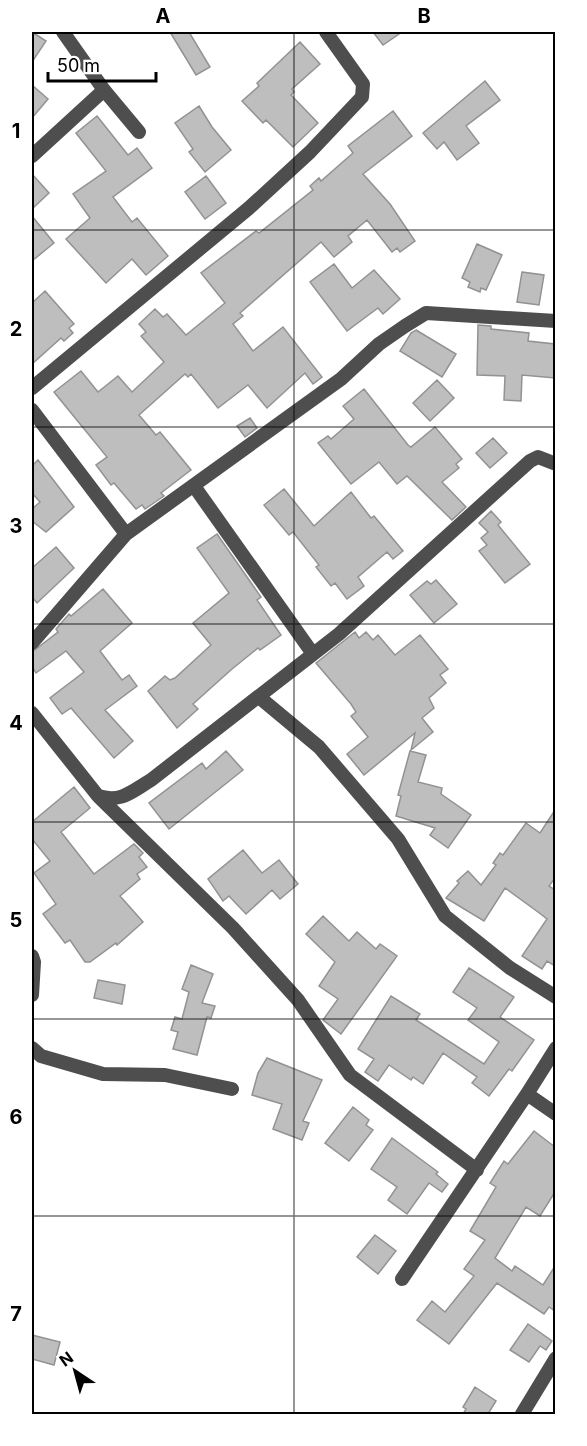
<svg xmlns="http://www.w3.org/2000/svg" width="587" height="1446" viewBox="0 0 587 1446" font-family="Inter,sans-serif">
	<style>
		.building { fill: #bebebe; stroke: #929292; stroke-width: 1.5 }
		.lines { fill: none; stroke-linecap: round; stroke-linejoin: round }
		.minor { stroke: #4e4e4e; stroke-width: 14 }
		.grid { fill: none; stroke: #000; stroke-width: 1.5; stroke-opacity: 0.55 }
		.neatline { fill: none; stroke: #000; stroke-width: 2 }
		.grid-label { font-size: 20px; text-anchor: middle; font-weight: bold; fill: #000 }
	</style>
	<rect width="100%" height="100%" fill="#fff"/>
	<path class="building" d="M 32,32 L 46,41 L 32,62 Z
		M 170,32 L 189,32 L 210,67 L 196,75 Z
		M 373,32 L 402,32 L 383,45 Z
		M 300,42 L 320,64 L 292,89 L 294,92 L 291,95 L 318,123 L 293,147 L 266,120 L 263,123 L 242,101 L 259,86 L 257,83 Z
		M 485,81 L 500,100 L 466,126 L 479,143 L 457,160 L 444,142 L 437,149 L 423,133 Z
		M 32,85 L 48,99 L 32,118 Z
		M 199,106 L 212,127 L 231,150 L 205,172 L 189,152 L 193,149 L 175,123 Z
		M 393,111 L 412,136 L 363,174 L 390,204 L 415,241 L 400,252 L 397,248 L 392,252 L 367,220 L 348,236 L 352,242 L 334,257 L 321,242 L 240,313 L 243,316 L 233,324 L 253,351 L 283,327 L 322,377 L 313,384 L 305,373 L 267,408 L 248,385 L 218,408 L 191,374 L 188,377 L 185,374 L 139,415 L 156,435 L 160,432 L 191,470 L 161,493 L 164,496 L 145,509 L 142,505 L 136,509 L 114,483 L 111,485 L 96,465 L 107,457 L 54,392 L 81,371 L 98,392 L 118,376 L 132,392 L 164,362 L 141,336 L 146,332 L 139,324 L 155,309 L 163,317 L 167,314 L 186,335 L 225,303 L 201,273 L 256,231 L 259,233 L 313,190 L 310,186 L 319,178 L 321,181 L 353,153 L 348,146 Z
		M 97,116 L 128,155 L 137,148 L 152,168 L 113,197 L 132,222 L 137,218 L 168,256 L 146,275 L 132,259 L 106,283 L 66,239 L 90,218 L 73,194 L 106,171 L 76,133 Z
		M 32,174 L 49,193 L 32,209 Z
		M 206,176 L 226,203 L 205,219 L 185,192 Z
		M 32,216 L 54,243 L 32,261 Z
		M 477,244 L 502,255 L 486,290 L 481,288 L 480,292 L 468,287 L 470,282 L 462,278 Z
		M 334,264 L 352,288 L 374,270 L 400,299 L 383,314 L 378,308 L 347,331 L 310,282 Z
		M 522,272 L 544,275 L 539,305 L 517,302 Z
		M 45,291 L 74,324 L 69,328 L 73,333 L 64,341 L 61,338 L 32,364 L 32,303 Z
		M 478,325 L 491,326 L 491,329 L 529,333 L 528,341 L 555,344 L 555,378 L 522,375 L 521,401 L 504,400 L 505,376 L 477,375 Z
		M 416,330 L 456,354 L 442,377 L 400,351 L 411,333 Z
		M 437,380 L 454,398 L 430,421 L 413,403 Z
		M 364,389 L 408,445 L 411,447 L 435,427 L 462,459 L 456,464 L 459,468 L 442,482 L 466,507 L 452,520 L 407,476 L 397,484 L 379,462 L 351,484 L 318,443 L 328,436 L 331,439 L 354,419 L 343,406 Z
		M 250,418 L 257,428 L 245,437 L 237,426 Z
		M 493,438 L 507,453 L 490,468 L 476,453 Z
		M 38,460 L 74,507 L 46,532 L 32,521 L 32,509 L 40,502 L 32,493 L 32,466 Z
		M 284,489 L 314,526 L 351,492 L 371,518 L 374,516 L 403,551 L 393,559 L 387,552 L 358,577 L 364,586 L 347,599 L 335,583 L 331,586 L 316,567 L 319,565 L 293,532 L 289,535 L 264,505 Z
		M 491,511 L 501,522 L 498,525 L 530,564 L 505,583 L 479,551 L 487,545 L 481,538 L 488,532 L 479,523 Z
		M 217,534 L 261,597 L 257,600 L 281,635 L 260,650 L 258,648 L 232,669 L 193,704 L 198,709 L 177,728 L 148,691 L 165,676 L 170,680 L 175,678 L 211,645 L 193,623 L 229,593 L 197,548 Z
		M 56,547 L 74,568 L 37,603 L 32,597 L 32,568 Z
		M 436,580 L 457,604 L 434,623 L 410,595 L 427,581 L 431,584 Z
		M 103,589 L 132,623 L 100,651 L 122,680 L 129,675 L 137,686 L 105,710 L 133,741 L 114,758 L 71,708 L 62,714 L 50,698 L 84,672 L 66,651 L 36,673 L 32,666 L 32,652 L 58,632 L 56,629 L 69,614 L 71,616 Z
		M 355,632 L 359,638 L 366,632 L 373,640 L 378,635 L 395,655 L 420,635 L 448,669 L 440,675 L 446,683 L 429,698 L 434,708 L 422,718 L 433,732 L 411,750 L 415,733 L 364,775 L 347,754 L 368,737 L 351,716 L 356,712 L 351,704 L 316,663 Z
		M 226,751 L 243,770 L 169,829 L 149,803 L 202,763 L 206,769 Z
		M 410,751 L 426,755 L 418,782 L 442,788 L 441,794 L 471,815 L 448,848 L 430,835 L 435,828 L 396,816 L 401,796 L 398,795 Z
		M 74,787 L 90,808 L 61,832 L 94,874 L 134,844 L 143,853 L 139,857 L 147,867 L 137,874 L 140,879 L 120,896 L 143,922 L 117,945 L 116,943 L 90,962 L 85,962 L 70,940 L 65,943 L 43,914 L 56,904 L 34,873 L 50,861 L 32,839 L 32,822 Z
		M 555,810 L 555,878 L 549,886 L 555,890 L 555,966 L 547,961 L 542,969 L 522,956 L 547,919 L 538,912 L 505,888 L 484,921 L 446,898 L 459,883 L 457,881 L 468,871 L 481,885 L 496,865 L 493,863 L 500,853 L 503,855 L 526,823 L 540,833 Z
		M 243,850 L 262,873 L 279,860 L 298,884 L 280,899 L 272,890 L 246,914 L 229,896 L 223,901 L 208,879 Z
		M 323,916 L 349,941 L 357,932 L 376,949 L 380,944 L 397,956 L 341,1034 L 323,1020 L 338,999 L 319,986 L 335,962 L 306,934 Z
		M 191,965 L 213,974 L 202,1003 L 215,1006 L 211,1018 L 207,1017 L 197,1055 L 173,1049 L 178,1032 L 171,1030 L 175,1017 L 182,1019 L 189,992 L 182,989 Z
		M 469,968 L 514,997 L 500,1017 L 534,1040 L 512,1071 L 509,1069 L 489,1096 L 472,1083 L 477,1077 L 443,1053 L 423,1084 L 413,1077 L 411,1080 L 389,1065 L 378,1081 L 365,1072 L 374,1059 L 358,1049 L 391,996 L 420,1014 L 416,1020 L 484,1064 L 499,1042 L 468,1020 L 477,1008 L 453,992 Z
		M 98,980 L 125,985 L 122,1004 L 94,998 Z
		M 267,1058 L 322,1080 L 303,1121 L 309,1123 L 302,1140 L 273,1129 L 282,1104 L 252,1095 L 258,1073 Z
		M 353,1107 L 369,1120 L 366,1125 L 373,1130 L 349,1161 L 325,1143 Z
		M 534,1131 L 555,1147 L 555,1192 L 540,1216 L 526,1207 L 495,1258 L 512,1271 L 515,1266 L 543,1285 L 555,1266 L 555,1311 L 549,1307 L 544,1314 L 497,1283 L 449,1344 L 417,1320 L 432,1301 L 445,1312 L 474,1276 L 464,1269 L 485,1240 L 470,1231 L 496,1187 L 490,1183 L 504,1161 L 508,1164 Z
		M 392,1138 L 438,1172 L 436,1174 L 448,1184 L 442,1192 L 429,1183 L 407,1214 L 388,1200 L 397,1187 L 371,1169 Z
		M 375,1235 L 396,1251 L 378,1274 L 357,1257 Z
		M 528,1324 L 552,1341 L 546,1350 L 540,1346 L 529,1362 L 510,1350 Z
		M 32,1335 L 60,1342 L 54,1365 L 32,1359 Z
		M 475,1387 L 496,1401 L 488,1414 L 463,1414 L 466,1409 L 463,1407 Z"/>
	<g class="lines">
		<path class="minor" d="M 63,32 L 104,90 L 139,132
			M 32,156 L 104,90
			M 32,388 L 249,208 L 310,152 L 362,97 L 363,84 L 326,32
			M 32,410 L 126,534
			M 194,486 L 313,654
			M 32,643 L 126,534 L 341,379 L 379,344 L 405,326 L 426,313 L 556,321
			M 259,697 L 319,747 L 398,839 L 445,916 L 510,968 L 556,997
			M 32,713 L 98,796 C 121,803 131,792 151,780 L 339,634 L 530,461 L 538,457 L 556,464
			M 99,797 L 233,928 L 298,1000 L 350,1075 L 477,1170
			M 32,956 L 34,962 L 32,995
			M 32,1048 L 41,1056 L 103,1074 L 165,1075 L 232,1089
			M 527,1094 L 556,1114
			M 402,1279 L 527,1094 L 556,1048
			M 522,1414 L 556,1358"/>
	</g>
	<path class="grid" d="M 294,32 L 294,1414M 32,230 L 556,230M 32,427 L 556,427M 32,624 L 556,624M 32,822 L 556,822M 32,1019 L 556,1019M 32,1216 L 556,1216"/>
	<rect width="587" height="1446" fill="none" stroke="#ffffff" stroke-width="66"/>
	<g transform="translate(75 1371) rotate(324)" stroke="#ffffff" stroke-width="4.5" paint-order="stroke">
	<path d="M0-4.5L10 22L0 15L-10 22Z" fill="#000000"/>
	<text y="-9" font-size="16" font-weight="bold" text-anchor="middle" fill="#000000">N</text>
	</g>
	<path d="M48 72v9h108v-9" fill="none" stroke="#000000" stroke-width="3"/>
	<text x="57" y="72" font-size="18" fill="#000000" stroke="#ffffff" stroke-width="4.5" paint-order="stroke">50 m</text>
	<rect x="33" y="33" width="521" height="1380" class="neatline"/>
	<g class="grid-label">
		<text x="163" y="23">A</text>
		<text x="424" y="23">B</text>
		<text x="16" y="138">1</text>
		<text x="16" y="336">2</text>
		<text x="16" y="533">3</text>
		<text x="16" y="730">4</text>
		<text x="16" y="927">5</text>
		<text x="16" y="1124">6</text>
		<text x="16" y="1321">7</text>
	</g>
</svg>
